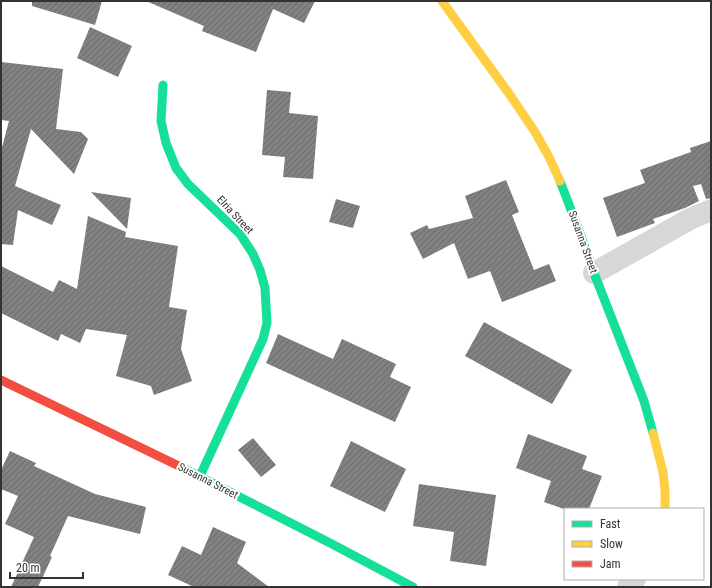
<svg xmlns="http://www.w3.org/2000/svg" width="712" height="588" viewBox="0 0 712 588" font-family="'Roboto Condensed',sans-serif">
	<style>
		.building { fill: url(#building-hatch) }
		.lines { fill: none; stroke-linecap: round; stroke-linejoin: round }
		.street { stroke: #d7d7d7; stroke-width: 22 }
		.fast { stroke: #16e098; stroke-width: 9 }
		.slow { stroke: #ffcf43; stroke-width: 9 }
		.jam { stroke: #f24e42; stroke-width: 9 }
		.labels { text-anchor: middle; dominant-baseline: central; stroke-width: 4; stroke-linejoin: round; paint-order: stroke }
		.street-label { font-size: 11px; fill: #333; stroke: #fff }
	</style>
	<defs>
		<pattern id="building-hatch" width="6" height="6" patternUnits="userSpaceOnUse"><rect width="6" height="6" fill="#818181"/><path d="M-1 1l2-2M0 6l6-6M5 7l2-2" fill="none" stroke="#6a6a6a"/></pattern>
	</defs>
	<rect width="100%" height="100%" fill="#fff"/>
	<path class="building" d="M 32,1 L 102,1 L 95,25 L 32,6 Z
		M 146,1 L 315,1 L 304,23 L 273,9 L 256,52 L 202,31 L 204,26 Z
		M 90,27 L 132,46 L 118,77 L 77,58 Z
		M 1,62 L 63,69 L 56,129 L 81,132 L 88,139 L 74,174 L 31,129 L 15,186 L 61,205 L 52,225 L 18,210 L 13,245 L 1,244 L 1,151 L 9,121 L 1,120 Z
		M 267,90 L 291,92 L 289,113 L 318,116 L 313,179 L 283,177 L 285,157 L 262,155 Z
		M 711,141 L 711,198 L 706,199 L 701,184 L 693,186 L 699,201 L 685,208 L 653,219 L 655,223 L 617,237 L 603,198 L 645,183 L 640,170 L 691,152 L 690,148 Z
		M 506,180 L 519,212 L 512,215 L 534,270 L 549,264 L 556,281 L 502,302 L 490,271 L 468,279 L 454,243 L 423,259 L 410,233 L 427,225 L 429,229 L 473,218 L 465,196 Z
		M 91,192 L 131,198 L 127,229 Z
		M 336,199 L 360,206 L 353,228 L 329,222 Z
		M 88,216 L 126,232 L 125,237 L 178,246 L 169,307 L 187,310 L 181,349 L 192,381 L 154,395 L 151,386 L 116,376 L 127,335 L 86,329 L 80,343 L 61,334 L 58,341 L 1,313 L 1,266 L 53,292 L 59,280 L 77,289 Z
		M 484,322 L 572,370 L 552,404 L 465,356 Z
		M 278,334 L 333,359 L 342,339 L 396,364 L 390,377 L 411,387 L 395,422 L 266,363 L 274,344 Z
		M 528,434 L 587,456 L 582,469 L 602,476 L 589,509 L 564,509 L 544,502 L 551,481 L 516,468 Z
		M 253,438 L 276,465 L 261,477 L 238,450 Z
		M 351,441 L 406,469 L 385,512 L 330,486 Z
		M 10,451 L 36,463 L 34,466 L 95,494 L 146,507 L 140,534 L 68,516 L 50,556 L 52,557 L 38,587 L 11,587 L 34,537 L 5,524 L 18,496 L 1,489 L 1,470 Z
		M 419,484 L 496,495 L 486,566 L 450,561 L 454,532 L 413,526 Z
		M 213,527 L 246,542 L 237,563 L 269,587 L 194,587 L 168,575 L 182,546 L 201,555 Z"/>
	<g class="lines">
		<path class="street" d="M 594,273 L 690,219 L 711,210
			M 628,587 L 635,579"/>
		<path class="fast" d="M 163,85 L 161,121 L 166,143 L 176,168 L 188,184 L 240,234 L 253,254 L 260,270 L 265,288 L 267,323 L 263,339 L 200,476
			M 560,181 L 581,236 L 594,273 L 644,401 L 653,433
			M 181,467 L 332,544 L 413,587"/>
		<path class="slow" d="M 442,1 L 510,95 L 535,132 L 549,157 L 560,181
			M 653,433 L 663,472 L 665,491 L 665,509"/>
		<path class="jam" d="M 1,380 L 181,467"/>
	</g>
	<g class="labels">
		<g class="street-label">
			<text transform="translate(235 215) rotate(47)">Elria Street</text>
			<text transform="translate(583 242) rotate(70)">Susanna Street</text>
			<text transform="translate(208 481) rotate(27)">Susanna Street</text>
		</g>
	</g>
	<rect width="712" height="588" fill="none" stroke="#333333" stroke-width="4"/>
	<rect x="564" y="508" width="140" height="72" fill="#ffffff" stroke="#adadad"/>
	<rect x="572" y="521" width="20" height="6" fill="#16e098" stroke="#adadad"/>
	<text x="600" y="528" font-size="12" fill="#333333">Fast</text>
	<rect x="572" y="541" width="20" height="6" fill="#ffcf43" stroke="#adadad"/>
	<text x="600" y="548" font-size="12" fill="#333333">Slow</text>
	<rect x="572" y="561" width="20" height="6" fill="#f24e42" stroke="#adadad"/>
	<text x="600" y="568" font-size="12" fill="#333333">Jam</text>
	<path d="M10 572v6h73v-6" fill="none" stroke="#333333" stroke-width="2"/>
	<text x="16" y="572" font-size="12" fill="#333333" stroke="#ffffff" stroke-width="3" paint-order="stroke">20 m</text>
</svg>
